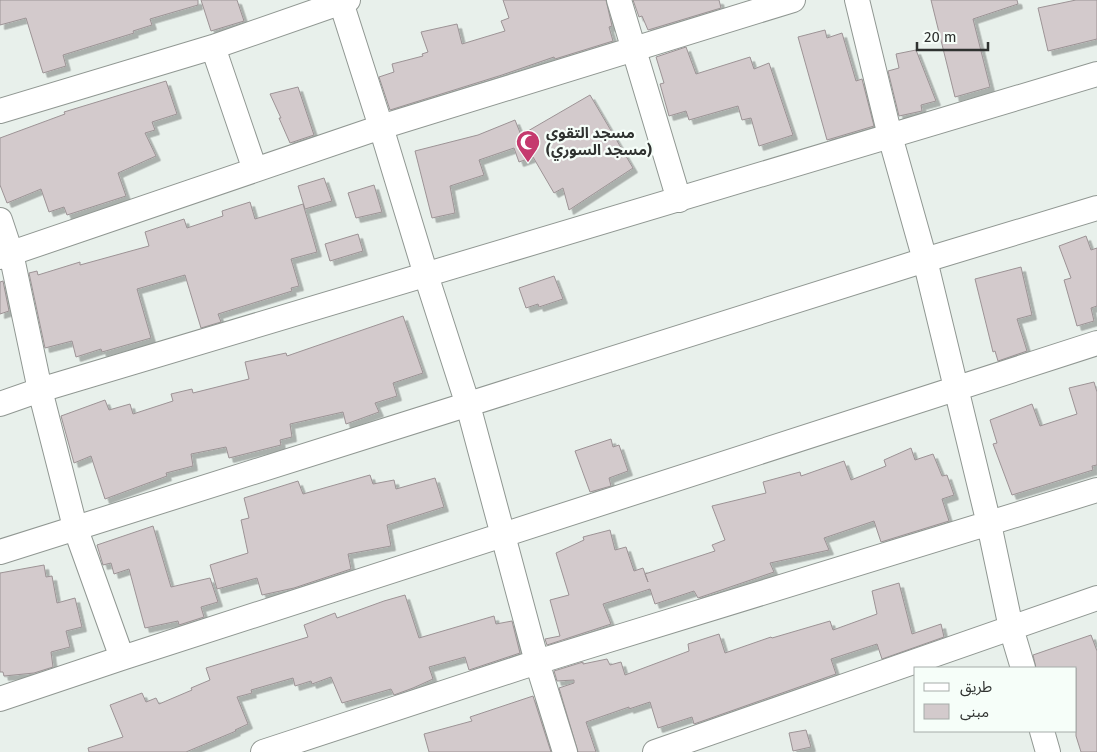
<svg xmlns="http://www.w3.org/2000/svg" width="1097" height="752" viewBox="0 0 1097 752" font-family="'Fira Sans','Noto Sans Arabic',sans-serif">
	<style>
		.building { fill: #d3cacc; stroke: #9c9395; filter: url(#shadow) }
		.lines { fill: none; stroke-linecap: round; stroke-linejoin: round }
		.minor-casing { stroke: #909792; stroke-width: 26 }
		.minor { stroke: #fff; stroke-width: 24 }
		.labels { text-anchor: middle; dominant-baseline: central; stroke-width: 4.5; stroke-linejoin: round; paint-order: stroke }
		.poi-label { font-size: 15px; font-weight: bold; fill: #2f3230; stroke: #f6fef9; text-anchor: start }
	</style>
	<defs>
		<filter id="shadow"><feDropShadow dx="4.5" dy="4.5" stdDeviation="0" flood-color="#0004"/></filter>
	</defs>
	<rect width="100%" height="100%" fill="#e8f0eb"/>
	<path class="building" d="M 0,0 L 198,0 L 198,5 L 150,19 L 152,25 L 133,31 L 134,33 L 63,55 L 66,66 L 43,73 L 26,18 L 0,25 Z
		M 201,0 L 237,0 L 244,21 L 211,31 Z
		M 503,0 L 606,0 L 612,26 L 609,27 L 613,41 L 555,59 L 554,57 L 502,75 L 390,110 L 379,77 L 394,72 L 392,64 L 423,56 L 422,54 L 428,52 L 421,32 L 457,24 L 462,44 L 505,31 L 501,21 L 509,18 Z
		M 633,0 L 719,0 L 721,8 L 648,30 L 642,16 L 639,17 Z
		M 931,0 L 1017,0 L 1018,4 L 973,19 L 990,87 L 955,97 Z
		M 1076,0 L 1097,0 L 1097,39 L 1048,51 L 1038,8 Z
		M 825,30 L 827,38 L 842,33 L 856,81 L 862,79 L 874,126 L 827,140 L 798,37 Z
		M 686,47 L 696,74 L 750,57 L 754,69 L 769,63 L 793,135 L 759,146 L 751,118 L 742,120 L 738,106 L 689,120 L 686,111 L 669,116 L 660,84 L 664,83 L 656,57 Z
		M 916,50 L 936,101 L 921,105 L 922,111 L 899,116 L 888,71 L 899,68 L 896,54 Z
		M 166,81 L 177,114 L 152,122 L 155,130 L 145,133 L 156,156 L 118,173 L 126,196 L 67,215 L 64,207 L 49,212 L 41,189 L 7,203 L 0,185 L 0,138 L 65,114 L 64,112 Z
		M 298,87 L 314,135 L 290,143 L 279,118 L 281,118 L 270,94 Z
		M 590,95 L 633,168 L 569,210 L 563,188 L 554,193 L 533,157 L 519,162 L 514,148 L 479,160 L 484,175 L 450,186 L 455,213 L 432,218 L 415,151 L 478,135 L 515,120 L 521,135 Z
		M 324,178 L 332,201 L 305,209 L 298,186 Z
		M 374,185 L 382,212 L 356,218 L 348,193 Z
		M 250,202 L 255,219 L 303,204 L 317,252 L 291,259 L 299,286 L 291,288 L 292,291 L 218,314 L 221,322 L 201,328 L 185,275 L 137,289 L 151,338 L 102,352 L 101,349 L 76,357 L 72,341 L 45,348 L 29,273 L 37,271 L 38,275 L 80,262 L 80,265 L 149,246 L 145,232 L 184,219 L 187,228 L 223,216 L 222,211 Z
		M 358,234 L 363,251 L 330,261 L 325,244 Z
		M 1086,236 L 1091,250 L 1097,248 L 1097,306 L 1091,308 L 1094,321 L 1077,326 L 1064,280 L 1071,278 L 1059,246 Z
		M 1021,267 L 1032,315 L 1017,319 L 1027,351 L 998,361 L 995,351 L 993,352 L 975,279 Z
		M 554,276 L 563,299 L 539,307 L 538,304 L 526,308 L 519,288 Z
		M 3,281 L 9,311 L 0,314 L 0,282 Z
		M 403,316 L 423,373 L 393,383 L 397,396 L 375,403 L 379,412 L 346,424 L 343,412 L 290,424 L 292,437 L 280,440 L 281,445 L 229,458 L 226,447 L 191,454 L 193,466 L 166,473 L 167,476 L 105,499 L 91,456 L 74,463 L 61,416 L 105,400 L 109,410 L 130,404 L 133,414 L 173,401 L 171,394 L 192,389 L 193,393 L 249,379 L 245,362 L 286,353 L 287,356 Z
		M 1094,382 L 1097,392 L 1097,465 L 1092,466 L 1093,470 L 1012,495 L 993,444 L 997,443 L 990,420 L 1032,404 L 1040,426 L 1077,414 L 1069,388 Z
		M 611,439 L 613,447 L 619,445 L 628,471 L 609,478 L 611,486 L 590,492 L 575,451 Z
		M 911,448 L 915,460 L 933,454 L 942,476 L 947,475 L 954,495 L 942,499 L 949,521 L 881,542 L 874,521 L 824,538 L 829,550 L 770,563 L 774,572 L 698,598 L 694,591 L 655,604 L 650,589 L 603,604 L 611,624 L 547,645 L 545,639 L 560,636 L 550,600 L 569,595 L 556,553 L 584,540 L 583,537 L 610,530 L 615,550 L 626,547 L 634,571 L 643,568 L 648,582 L 645,574 L 715,551 L 712,545 L 725,540 L 712,506 L 766,493 L 763,482 L 800,472 L 801,476 L 844,461 L 851,480 L 886,466 L 884,460 Z
		M 370,475 L 373,484 L 394,480 L 396,489 L 435,478 L 444,507 L 387,525 L 391,546 L 348,554 L 351,569 L 294,588 L 262,595 L 257,578 L 217,589 L 210,565 L 248,553 L 241,520 L 249,518 L 244,498 L 298,481 L 303,494 Z
		M 153,526 L 171,587 L 210,578 L 218,602 L 201,607 L 204,617 L 179,625 L 178,621 L 145,628 L 129,569 L 114,574 L 111,563 L 103,565 L 97,545 Z
		M 44,565 L 46,577 L 52,576 L 57,603 L 75,598 L 82,627 L 66,631 L 70,647 L 51,652 L 53,667 L 34,673 L 4,676 L 3,672 L 0,672 L 0,573 Z
		M 899,583 L 912,634 L 941,624 L 944,637 L 882,659 L 877,644 L 831,659 L 836,674 L 694,724 L 692,717 L 658,728 L 650,702 L 629,709 L 629,707 L 586,722 L 596,752 L 578,752 L 559,688 L 574,683 L 574,680 L 557,681 L 554,671 L 583,662 L 583,664 L 607,659 L 610,665 L 621,662 L 625,675 L 689,651 L 688,644 L 719,634 L 725,653 L 771,637 L 772,638 L 830,621 L 833,630 L 877,614 L 872,591 Z
		M 405,595 L 419,638 L 494,616 L 496,624 L 512,621 L 520,653 L 469,670 L 465,657 L 429,667 L 433,679 L 413,688 L 394,695 L 391,689 L 342,703 L 331,677 L 312,684 L 311,681 L 295,686 L 293,678 L 251,690 L 252,693 L 237,697 L 248,724 L 235,730 L 236,731 L 186,752 L 89,752 L 88,748 L 123,737 L 110,705 L 142,693 L 146,702 L 156,698 L 159,704 L 192,690 L 191,688 L 210,680 L 206,668 L 308,637 L 304,625 L 335,613 L 337,618 L 384,601 Z
		M 1091,635 L 1097,651 L 1097,752 L 1081,752 L 1076,736 L 1076,668 L 1036,668 L 1033,655 Z
		M 533,696 L 551,752 L 429,752 L 424,734 L 472,721 L 470,717 Z
		M 806,730 L 811,747 L 793,751 L 789,733 Z"/>
	<g class="lines">
		<g class="minor-casing">
			<path id="minor" d="M 619,0 L 679,200
				M 857,0 L 890,136 L 925,260 L 989,524 L 1011,628 L 1023,668
				M 341,2 L 381,127 L 426,275 L 468,405 L 537,662 L 565,752
				M 213,47 L 255,170
				M 0,111 L 213,47 L 348,0
				M 0,220 L 11,253 L 40,390 L 75,527 L 122,658
				M 0,257 L 381,127 L 793,0
				M 0,404 L 40,390 L 1097,74
				M 0,552 L 925,260 L 1097,208
				M 0,699 L 122,658 L 1097,343
				M 1042,731 L 1048,752
				M 263,752 L 537,662 L 1097,490
				M 655,752 L 1097,598"/>
		</g>
		<use href="#minor" class="minor"/>
	</g>
	<defs>
		<g id="mosque-pin" transform="scale(1.25)"><path d="M0 17L-7.5 6A9.5 9.5 0 1 1 7.5 6Z" fill="#c53a6e" stroke="#f6fef9"/><path d="M3.5-4.9A6 6 0 1 0 3.5 4.9A5 5 0 1 1 3.5-4.9Z" fill="#fff"/></g>
	</defs>
	<g fill-rule="evenodd">
		<use href="#mosque-pin" x="528" y="142"/>
	</g>
	<g class="labels">
		<g class="poi-label">
			<text x="546" y="133">مسجد التقوى<tspan x="546" dy="17">(مسجد السوري)</tspan></text>
		</g>
	</g>
	<rect x="914" y="667" width="162" height="65" fill="#f6fef9" stroke="#a6aca9"/>
	<rect x="924" y="683" width="25" height="8" fill="#ffffff" stroke="#a6aca9"/>
	<text x="960" y="692" font-size="15" fill="#2f3230">طريق</text>
	<rect x="924" y="704" width="25" height="15" fill="#d3cacc" stroke="#a6aca9"/>
	<text x="960" y="717" font-size="15" fill="#2f3230">مبنى</text>
	<path d="M917 42v8h71v-8" fill="none" stroke="#2f3230" stroke-width="2.5"/>
	<text x="924" y="42" font-size="15" fill="#2f3230" stroke="#f6fef9" stroke-width="4" paint-order="stroke">20 m</text>
</svg>
